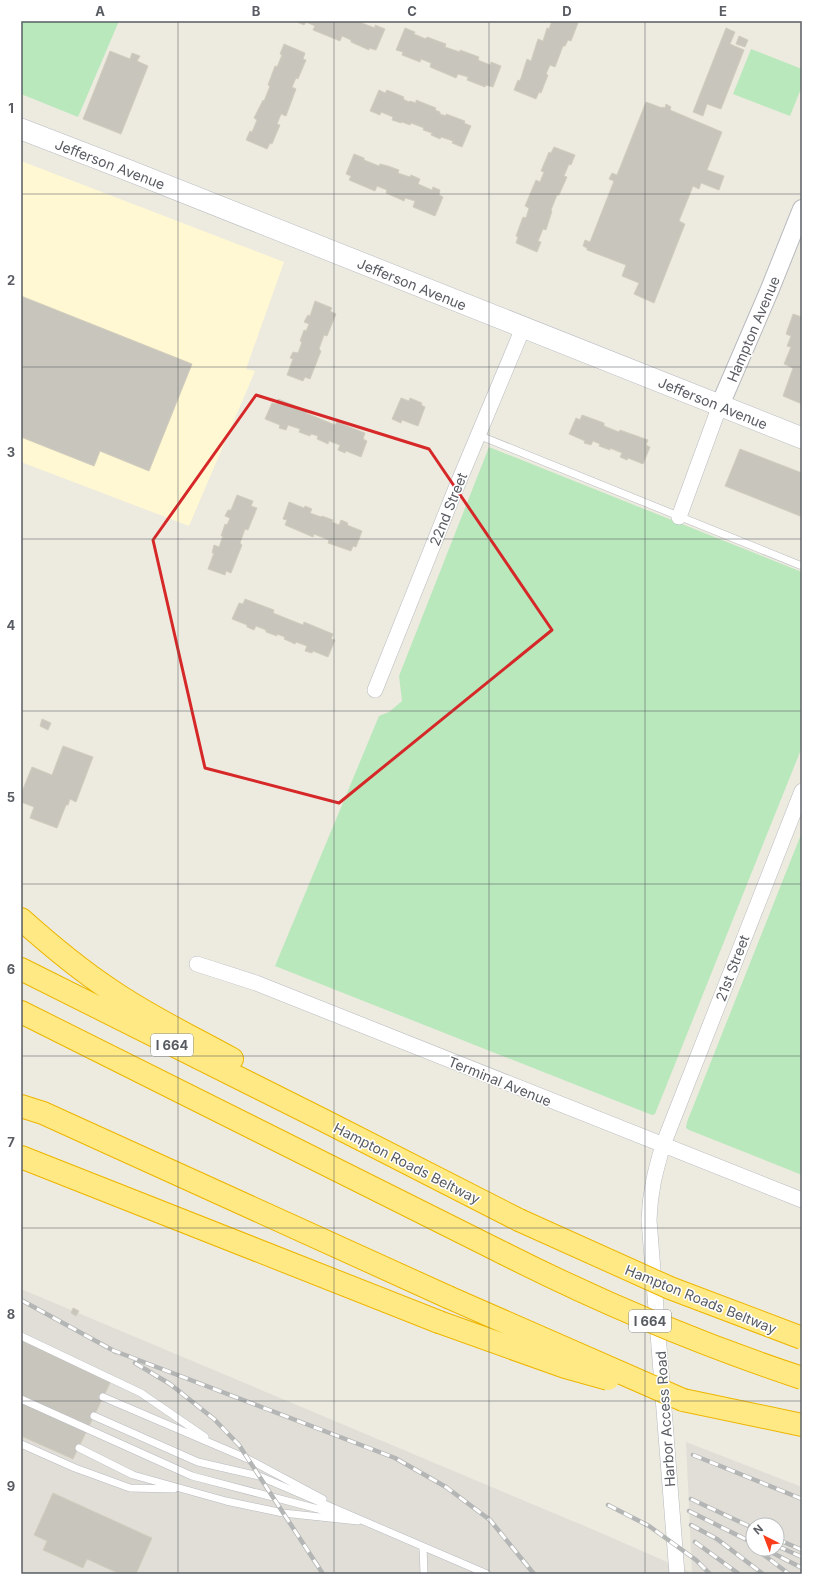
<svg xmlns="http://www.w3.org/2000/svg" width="823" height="1595" viewBox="0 0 823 1595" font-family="Inter,sans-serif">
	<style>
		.commercial { fill: #fff8d3 }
		.industrial { fill: #e0ded7; fill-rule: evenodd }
		.green { fill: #b9e8bc }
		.building { fill: #c8c5bc; stroke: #d2cdbd }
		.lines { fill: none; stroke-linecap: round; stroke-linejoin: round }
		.service-casing { stroke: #b8bac0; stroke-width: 8 }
		.minor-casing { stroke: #b8bac0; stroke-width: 16 }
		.tertiary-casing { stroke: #b8bac0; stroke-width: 20 }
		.secondary-casing { stroke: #b8bcc3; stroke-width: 22 }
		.motorway-casing { stroke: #edb500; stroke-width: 24 }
		.service { stroke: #fff; stroke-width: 7 }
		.minor { stroke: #fff; stroke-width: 15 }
		.tertiary { stroke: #fff; stroke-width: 18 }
		.secondary { stroke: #fff; stroke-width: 21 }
		.motorway { stroke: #ffe985; stroke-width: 22 }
		.rail-casing { stroke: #b4b5b5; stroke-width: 4.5 }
		.rail { stroke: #fff; stroke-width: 3; stroke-dasharray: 9; stroke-linecap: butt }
		.motorway-bridge-casing { stroke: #edb500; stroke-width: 24; stroke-linecap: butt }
		.motorway-bridge { stroke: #ffe985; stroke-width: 22 }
		.marked { fill: none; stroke: #d62828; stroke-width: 3; stroke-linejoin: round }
		.grid { fill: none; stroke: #585c62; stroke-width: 1; stroke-opacity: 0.55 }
		.labels { text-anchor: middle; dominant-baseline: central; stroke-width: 3; stroke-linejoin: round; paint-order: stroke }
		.shield { fill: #fff; stroke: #8a8d91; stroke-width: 1 }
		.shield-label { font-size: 13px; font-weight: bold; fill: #585c62 }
		.street-label { font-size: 14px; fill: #585c62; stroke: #fff }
		.neatline { fill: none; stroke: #585c62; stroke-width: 1.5 }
		.grid-label { font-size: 13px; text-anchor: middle; font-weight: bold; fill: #585c62 }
	</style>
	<rect width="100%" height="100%" fill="#edebdf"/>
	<path class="commercial" d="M 21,161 L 284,262 L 246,369 L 255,371 L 189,526 L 21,462 Z"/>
	<path class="industrial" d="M 21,1289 L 601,1533 L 692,1573 L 686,1442 L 802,1487 L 802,1574 L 21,1574 ZM 753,1525 L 777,1525 L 777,1549 L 753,1549 Z"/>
	<path class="green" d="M 21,21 L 119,21 L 78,117 L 21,94 Z
		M 751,49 L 802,69 L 802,86 L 790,116 L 733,94 Z
		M 489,447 L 802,572 L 802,747 L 655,1114 L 652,1115 L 275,966 L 379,716 L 389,712 L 402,701 L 399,676 Z
		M 802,832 L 802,1175 L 689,1130 L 686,1128 L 687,1122 Z"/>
	<path class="building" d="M 295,21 L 363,21 L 362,23 L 375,28 L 375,25 L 385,29 L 376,50 L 369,48 L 369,50 L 351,42 L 351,40 L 342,36 L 340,41 L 313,30 L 315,26 L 306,22 L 304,25 Z
		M 552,21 L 576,21 L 578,23 L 571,41 L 568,40 L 565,46 L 563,46 L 555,67 L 550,65 L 546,74 L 548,75 L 541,93 L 539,92 L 536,99 L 514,90 L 518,80 L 520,81 L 527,59 L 531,61 L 538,39 L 543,41 L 547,28 L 549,29 Z
		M 405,28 L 415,32 L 414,34 L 426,39 L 427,37 L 446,44 L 445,47 L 460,52 L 460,50 L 479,57 L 478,60 L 490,65 L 491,62 L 501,66 L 493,87 L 486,85 L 485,87 L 467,80 L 468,77 L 458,74 L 456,78 L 430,67 L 431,63 L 421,59 L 420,62 L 402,55 L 403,52 L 396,50 Z
		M 726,28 L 735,32 L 730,44 L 744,50 L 721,109 L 707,104 L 703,116 L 693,112 Z
		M 739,36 L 748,40 L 745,47 L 736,44 Z
		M 284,44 L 305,53 L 303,59 L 306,60 L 298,79 L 296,78 L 292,87 L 296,89 L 286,116 L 281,114 L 277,124 L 280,125 L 272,144 L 270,143 L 267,149 L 246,140 L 250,131 L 252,132 L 257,120 L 254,118 L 263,100 L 264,101 L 270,86 L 268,85 L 275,66 L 277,67 L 282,55 L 280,54 Z
		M 110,51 L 130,59 L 132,53 L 140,56 L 137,61 L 148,66 L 121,134 L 83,119 Z
		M 379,90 L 385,93 L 387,90 L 404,97 L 403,99 L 409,102 L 410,101 L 416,103 L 416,100 L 436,108 L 435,110 L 440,112 L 440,114 L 446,116 L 446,114 L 465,121 L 464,123 L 471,126 L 462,147 L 452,143 L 453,141 L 441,137 L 440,139 L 431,135 L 432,133 L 423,130 L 424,128 L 411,123 L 410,125 L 402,122 L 401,123 L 392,120 L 393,117 L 381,112 L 380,115 L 370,111 Z
		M 646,102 L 662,108 L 662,107 L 665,108 L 666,104 L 671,107 L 670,110 L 722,132 L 707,170 L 724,176 L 719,190 L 701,183 L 699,189 L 693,186 L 679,221 L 685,224 L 654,303 L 634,294 L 639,283 L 622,276 L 626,265 L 587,250 L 587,248 L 583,246 L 585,240 L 590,242 L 614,181 L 609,179 L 612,173 L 617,175 Z
		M 554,147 L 575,155 L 571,165 L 569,164 L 564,176 L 567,177 L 559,195 L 557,195 L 551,210 L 552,211 L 546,230 L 543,229 L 538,241 L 541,242 L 537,252 L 516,243 L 518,237 L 516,236 L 523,217 L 526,218 L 529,208 L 525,206 L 536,180 L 540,182 L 544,172 L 541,171 L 549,152 L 551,153 Z
		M 354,154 L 364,158 L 364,160 L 379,166 L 380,164 L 388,166 L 399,170 L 398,173 L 410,177 L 411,175 L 420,179 L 418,184 L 432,190 L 433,187 L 440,190 L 439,195 L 443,197 L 435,216 L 413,207 L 415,201 L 405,198 L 404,201 L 386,193 L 387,190 L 377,186 L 375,191 L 349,180 L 351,176 L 346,174 Z
		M 21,296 L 192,364 L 149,471 L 100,451 L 94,466 L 21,437 Z
		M 315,301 L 332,308 L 330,311 L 336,314 L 327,336 L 324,335 L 319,349 L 321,351 L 310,379 L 305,377 L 303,381 L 287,375 L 293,359 L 290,358 L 293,352 L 298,353 L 302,342 L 300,341 L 304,330 L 306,331 L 309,324 L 304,322 L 308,315 L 310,316 Z
		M 793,314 L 802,317 L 802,404 L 783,396 L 793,368 L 784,364 L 791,347 L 787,346 L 791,336 L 786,334 Z
		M 401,398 L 409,401 L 410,398 L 422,403 L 421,405 L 425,407 L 418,426 L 402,420 L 401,423 L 392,419 Z
		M 278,399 L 308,411 L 306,413 L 335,425 L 337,422 L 365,433 L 363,439 L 367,441 L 361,457 L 346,451 L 345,453 L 338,450 L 340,445 L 329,441 L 328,444 L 317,439 L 318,436 L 311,434 L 310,436 L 299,432 L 300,429 L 288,425 L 286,430 L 279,428 L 280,425 L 265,419 L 272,403 L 276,404 Z
		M 582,415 L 604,423 L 604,426 L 619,432 L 620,430 L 648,440 L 646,445 L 650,447 L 643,464 L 628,458 L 627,460 L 620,457 L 622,453 L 610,448 L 610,450 L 599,446 L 600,444 L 593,441 L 591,445 L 584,443 L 585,441 L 569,434 L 576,418 L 580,420 Z
		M 740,449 L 802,473 L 802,515 L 801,514 L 800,516 L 725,486 Z
		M 237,495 L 253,501 L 251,506 L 257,508 L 248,530 L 245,529 L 240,543 L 242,545 L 231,573 L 226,571 L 225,575 L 208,569 L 214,553 L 212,553 L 214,545 L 219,547 L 223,536 L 221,536 L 225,524 L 227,525 L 230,518 L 225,516 L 228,510 L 231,510 Z
		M 289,502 L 304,508 L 305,506 L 312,509 L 310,513 L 321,517 L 322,516 L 333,520 L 332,522 L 339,525 L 341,520 L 348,523 L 347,525 L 362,531 L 356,547 L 353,546 L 351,551 L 328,543 L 329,540 L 314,534 L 313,537 L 285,525 L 287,520 L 283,519 Z
		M 245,599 L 274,610 L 273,613 L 303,625 L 304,622 L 333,634 L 331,639 L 335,640 L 328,657 L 313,651 L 312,653 L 305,651 L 307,646 L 296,642 L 295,644 L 284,639 L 285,637 L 277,634 L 277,636 L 266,632 L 266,630 L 256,626 L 254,630 L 247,627 L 247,625 L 232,619 L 239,603 L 243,604 Z
		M 42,719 L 51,723 L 48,730 L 40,726 Z
		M 63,746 L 93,757 L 76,802 L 70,799 L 68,805 L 66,805 L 57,828 L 30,818 L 34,807 L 21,802 L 21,794 L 32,767 L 52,775 Z
		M 73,1308 L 79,1311 L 76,1316 L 71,1313 Z
		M 21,1338 L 112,1379 L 73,1459 L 21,1436 Z
		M 53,1493 L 152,1538 L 136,1574 L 120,1574 L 87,1559 L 83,1568 L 43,1550 L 47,1541 L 34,1535 Z"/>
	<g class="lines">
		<g class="service-casing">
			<path id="service" d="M 478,435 L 802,566
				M 21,1336 L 141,1393 L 205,1437
				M 103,1397 L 248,1459 L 323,1499
				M 21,1399 L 192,1476 L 341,1515
				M 94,1416 L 198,1462 L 259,1476 L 487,1574
				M 21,1444 L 75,1468 L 130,1488 L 174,1489
				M 79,1448 L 133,1475 L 226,1501 L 283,1513 L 358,1521
				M 423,1547 L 424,1574"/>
		</g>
		<g class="minor-casing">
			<path id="minor" d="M 679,517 L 720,405
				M 375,690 L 456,488 L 523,328
				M 197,964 L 256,983 L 802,1200
				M 677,1574 L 649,1220 C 650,1192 655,1172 663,1145 L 802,791"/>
		</g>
		<g class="tertiary-casing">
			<path id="tertiary" d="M 720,405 L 770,289 L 802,209"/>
		</g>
		<g class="secondary-casing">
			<path id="secondary" d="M 21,129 L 130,171 L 802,438"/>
		</g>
		<g class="motorway-casing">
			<path id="motorway" d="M 21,919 C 50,945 80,970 112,991 C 150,1017 192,1037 232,1059
				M 21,969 L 323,1120 L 519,1220
				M 21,1012 L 503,1253
				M 21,1106 L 43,1113 L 448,1297
				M 21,1157 L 439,1322
				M 683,1400 L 802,1425"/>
		</g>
		<use href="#service" class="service"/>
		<use href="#minor" class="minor"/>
		<use href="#tertiary" class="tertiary"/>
		<use href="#secondary" class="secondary"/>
		<use href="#motorway" class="motorway"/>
		<g class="rail-casing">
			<path id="rail" d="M 21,1300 L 116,1352
				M 112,1350 L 395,1458 L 446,1487 L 490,1520 L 534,1574
				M 135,1363 L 170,1384 L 214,1419 L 239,1445 L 323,1574
				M 693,1455 L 802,1499
				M 691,1499 L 753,1528
				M 608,1505 L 649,1526 L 696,1560 L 710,1574
				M 689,1511 L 753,1543
				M 691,1525 L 717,1539 L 763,1574
				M 777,1539 L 802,1550
				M 695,1542 L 739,1574
				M 777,1546 L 802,1557
				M 756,1549 L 789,1574
				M 765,1549 L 802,1568"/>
		</g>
		<use href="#rail" class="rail"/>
		<g class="motorway-bridge-casing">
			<path id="motorway-bridge" d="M 519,1220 L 670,1288 L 802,1338
				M 503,1253 C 600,1302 699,1344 802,1378
				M 448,1297 L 683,1400
				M 439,1322 L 565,1367 L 608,1379"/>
		</g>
		<use href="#motorway-bridge" class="motorway-bridge"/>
	</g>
	<path class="marked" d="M 256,395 L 429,449 L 552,630 L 339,803 L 205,768 L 153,540 Z"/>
	<path class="grid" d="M 178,21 L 178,1574M 334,21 L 334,1574M 489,21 L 489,1574M 645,21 L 645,1574M 21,194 L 802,194M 21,367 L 802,367M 21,539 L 802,539M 21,711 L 802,711M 21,884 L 802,884M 21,1056 L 802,1056M 21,1228 L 802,1228M 21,1401 L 802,1401"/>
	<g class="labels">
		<g class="shield">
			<rect x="151" y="1034" width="42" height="22" rx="3"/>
			<rect x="629" y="1310" width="42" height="22" rx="3"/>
		</g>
		<g class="shield-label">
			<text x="172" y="1045">I 664</text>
			<text x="650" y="1321">I 664</text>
		</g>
		<g class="street-label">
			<text transform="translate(110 164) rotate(21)">Jefferson Avenue</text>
			<text transform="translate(412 284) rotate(22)">Jefferson Avenue</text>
			<text transform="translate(753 329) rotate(-67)">Hampton Avenue</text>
			<text transform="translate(713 403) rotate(22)">Jefferson Avenue</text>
			<text transform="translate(448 509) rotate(-68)">22nd Street</text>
			<text transform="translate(732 968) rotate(-69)">21st Street</text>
			<text transform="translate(500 1081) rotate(22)">Terminal Avenue</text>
			<text transform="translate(407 1163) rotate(27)">Hampton Roads Beltway</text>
			<text transform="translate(701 1299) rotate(22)">Hampton Roads Beltway</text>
			<text transform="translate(665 1419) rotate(-94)">Harbor Access Road</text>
		</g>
	</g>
	<rect width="823" height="1595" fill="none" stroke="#ffffff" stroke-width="44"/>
	<g transform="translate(765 1537) rotate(318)"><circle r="19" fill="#ffffff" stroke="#bcbec0"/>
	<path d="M0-3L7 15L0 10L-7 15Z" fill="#f93c1a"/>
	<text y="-6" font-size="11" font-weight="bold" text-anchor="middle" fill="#585c62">N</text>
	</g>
	<rect x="22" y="22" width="779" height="1551" class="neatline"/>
	<g class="grid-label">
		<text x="100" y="16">A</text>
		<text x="256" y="16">B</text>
		<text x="412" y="16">C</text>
		<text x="567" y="16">D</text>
		<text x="723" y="16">E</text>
		<text x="11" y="113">1</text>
		<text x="11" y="285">2</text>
		<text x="11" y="457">3</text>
		<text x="11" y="630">4</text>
		<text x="11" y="802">5</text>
		<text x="11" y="974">6</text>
		<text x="11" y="1147">7</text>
		<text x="11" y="1319">8</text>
		<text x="11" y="1491">9</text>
	</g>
</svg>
